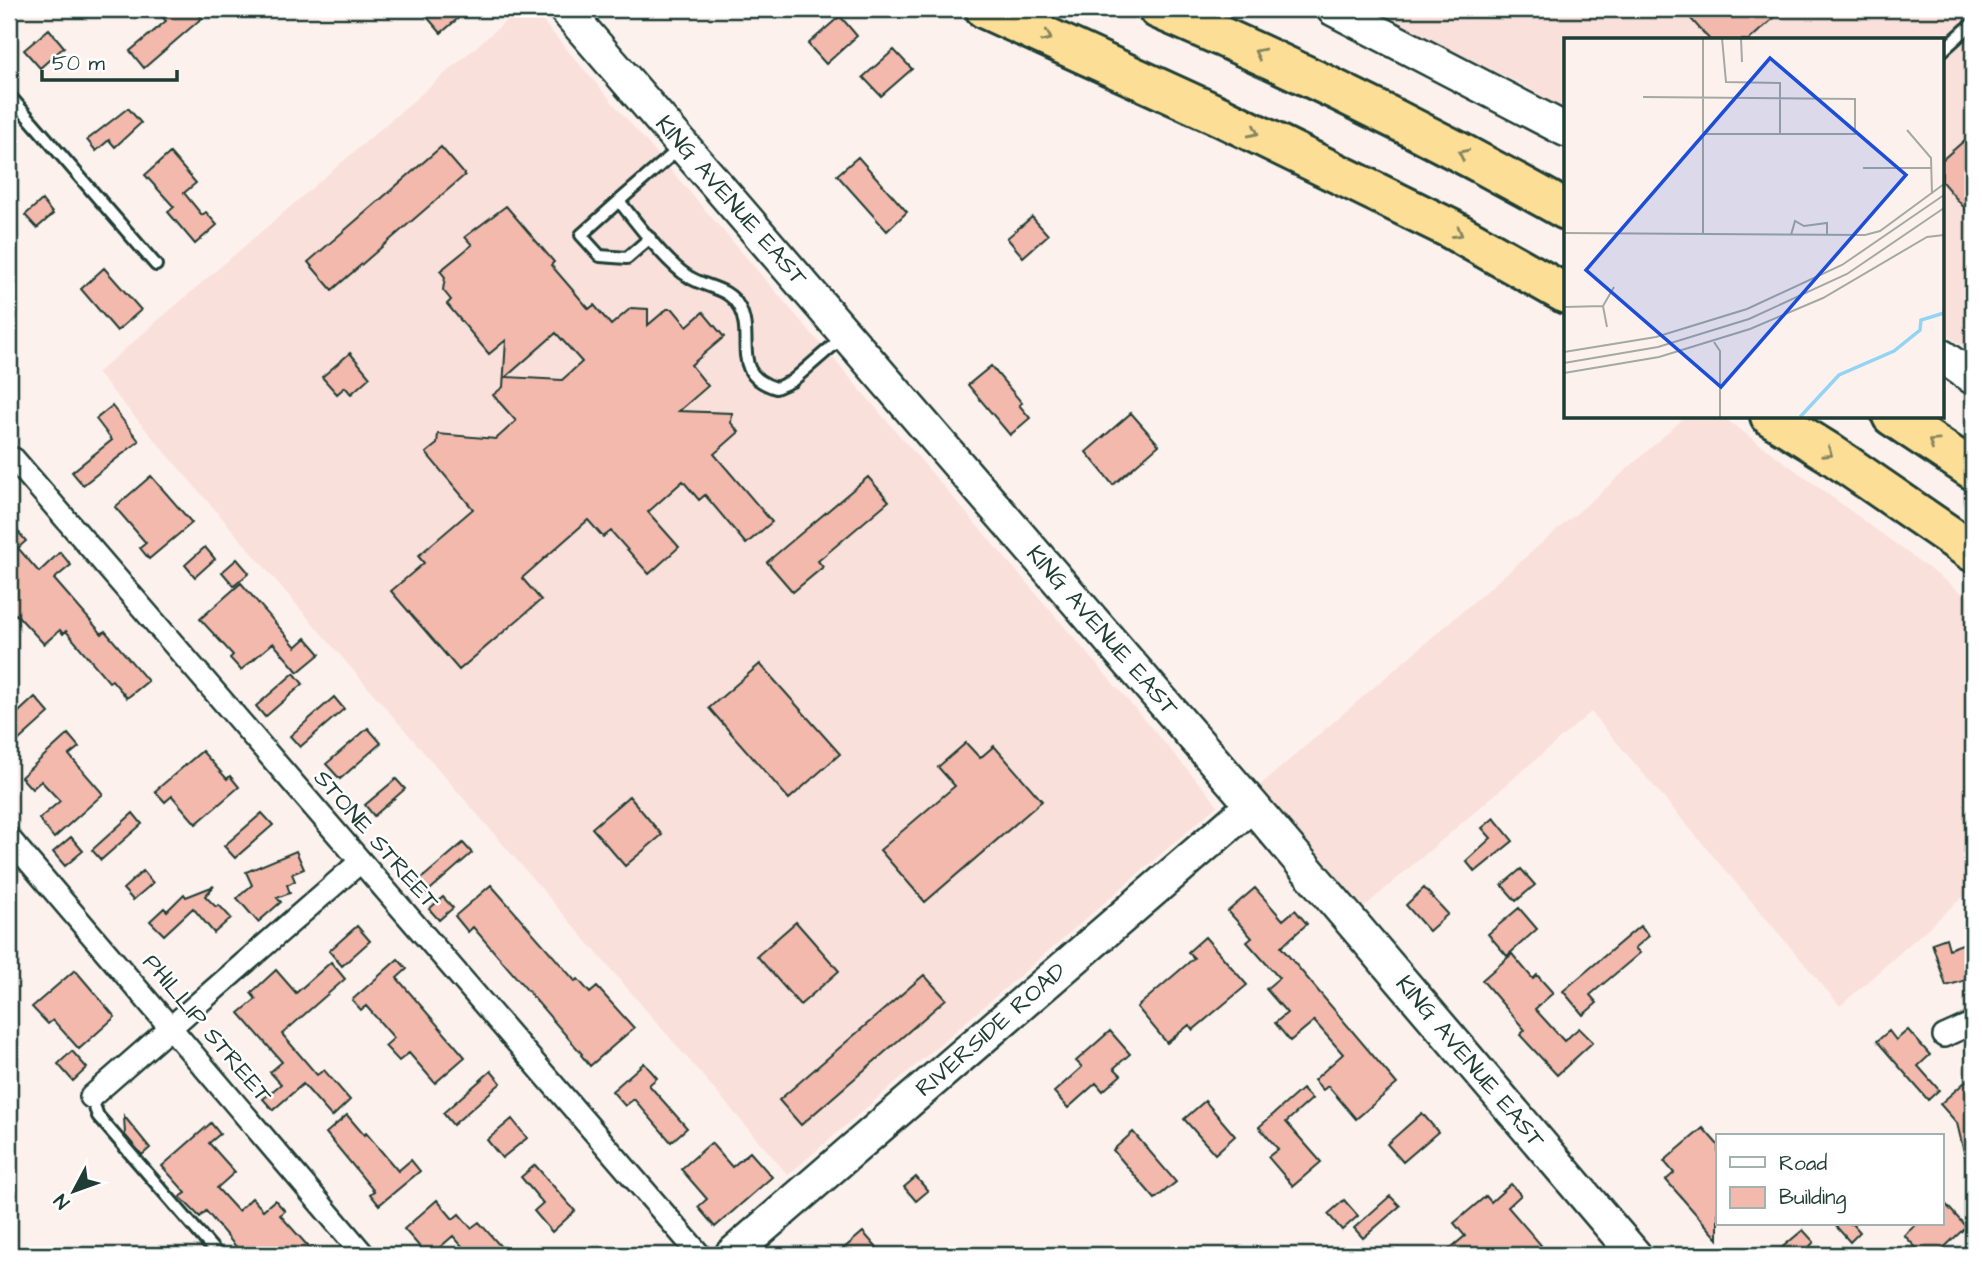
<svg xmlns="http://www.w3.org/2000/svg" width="1982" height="1264" viewBox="0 0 1982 1264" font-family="'Architects Daughter',sans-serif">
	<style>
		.built { fill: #fae0da }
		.building { fill: #f3b9ac; stroke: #1f3d34; stroke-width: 2; fill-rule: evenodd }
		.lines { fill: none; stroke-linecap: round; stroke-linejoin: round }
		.lane-casing { stroke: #1f3d34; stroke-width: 16 }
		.street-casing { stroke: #1f3d34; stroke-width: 26 }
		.secondary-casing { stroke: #1f3d34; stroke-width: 37 }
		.highway-casing { stroke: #1f3d34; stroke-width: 44 }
		.lane { stroke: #fff; stroke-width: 10 }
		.street { stroke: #fff; stroke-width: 21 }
		.secondary { stroke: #fff; stroke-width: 32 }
		.highway { stroke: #fdde96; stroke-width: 38 }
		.oneway { stroke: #838560 }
		.labels { text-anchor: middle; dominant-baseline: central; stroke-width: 5; stroke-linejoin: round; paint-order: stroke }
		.street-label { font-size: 24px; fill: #1f3d34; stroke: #fff }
		.inset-river { fill: none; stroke: #93d3f4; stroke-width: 3.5 }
		.inset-road { fill: none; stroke: #a4a9a4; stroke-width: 2 }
		.view { fill: #1d4ed8; fill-opacity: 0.15; stroke: #1d4ed8; stroke-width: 3.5 }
		.inset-edge { fill: none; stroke: #1f3d34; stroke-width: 3.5 }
	</style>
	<rect width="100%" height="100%" fill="#fdf1ee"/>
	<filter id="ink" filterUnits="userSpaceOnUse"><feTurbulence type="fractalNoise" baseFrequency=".0143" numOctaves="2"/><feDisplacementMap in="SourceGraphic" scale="14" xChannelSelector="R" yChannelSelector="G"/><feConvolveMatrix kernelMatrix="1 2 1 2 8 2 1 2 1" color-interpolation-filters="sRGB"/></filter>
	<g filter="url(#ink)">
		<path class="built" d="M 520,9 L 532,9 L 1218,805 L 788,1175 L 97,373 Z
			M 1367,9 L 1973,9 L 1973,353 L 1942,332 L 1942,40 L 1566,40 L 1565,109 L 1521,84 Z
			M 1686,416 L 1723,417 L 1973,601 L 1973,888 L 1840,1006 L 1591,712 L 1364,907 L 1259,786 L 1606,488 Z"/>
		<path class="building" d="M 155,9 L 194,9 L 202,18 L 144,68 L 130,51 L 166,21 Z
			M 420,9 L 469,9 L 441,33 Z
			M 1682,9 L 1784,9 L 1749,40 L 1710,40 Z
			M 840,16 L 857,36 L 826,64 L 808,44 Z
			M 49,29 L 64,47 L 40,68 L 24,50 Z
			M 894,50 L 912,69 L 881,96 L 863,77 Z
			M 128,108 L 141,123 L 115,147 L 109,140 L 96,151 L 87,140 Z
			M 1973,133 L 1973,218 L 1942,182 L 1942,160 Z
			M 441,147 L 465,175 L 332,290 L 308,262 Z
			M 170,153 L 196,183 L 184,193 L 202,215 L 206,212 L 217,225 L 195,244 L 168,212 L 174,207 L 145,175 Z
			M 858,157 L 907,212 L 887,231 L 837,175 Z
			M 42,200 L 53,214 L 37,228 L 25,215 Z
			M 506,206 L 554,262 L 551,265 L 589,309 L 594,305 L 611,325 L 631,308 L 648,309 L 648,325 L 667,309 L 673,309 L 687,326 L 703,312 L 724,337 L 691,365 L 708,386 L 679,411 L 732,413 L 731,423 L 739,432 L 714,454 L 772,522 L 746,544 L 705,495 L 699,500 L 683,481 L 648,512 L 679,547 L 649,574 L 611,531 L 603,537 L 588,520 L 522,578 L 541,600 L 459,670 L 391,591 L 424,563 L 418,556 L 473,509 L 426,453 L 437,444 L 438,434 L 496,439 L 516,421 L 493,395 L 503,387 L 506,340 L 489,354 L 447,304 L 451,300 L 443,290 L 445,277 L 440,271 L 472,245 L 465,237 ZM 556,333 L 582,362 L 562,380 L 506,377 Z
			M 1032,217 L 1048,235 L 1023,257 L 1007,238 Z
			M 104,268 L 141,310 L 117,331 L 81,289 Z
			M 350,353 L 370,377 L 351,394 L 345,387 L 337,394 L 322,377 Z
			M 991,366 L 1022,403 L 1019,405 L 1030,418 L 1010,435 L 968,385 Z
			M 112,406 L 139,441 L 83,485 L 72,472 L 112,440 L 96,419 Z
			M 1131,413 L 1159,445 L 1113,485 L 1086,452 Z
			M 151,476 L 192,523 L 149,559 L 140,548 L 146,543 L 115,507 Z
			M 868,477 L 889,501 L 818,561 L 823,567 L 793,592 L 767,562 Z
			M 9,521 L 26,541 L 18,548 L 39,572 L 60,552 L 71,565 L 54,579 L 102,634 L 105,631 L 148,681 L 127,698 L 112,680 L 109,682 L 66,631 L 63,634 L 60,630 L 44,644 L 16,614 L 9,620 Z
			M 205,547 L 215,559 L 195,577 L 185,565 Z
			M 237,559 L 249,573 L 234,586 L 222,572 Z
			M 241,583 L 296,647 L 306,638 L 320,654 L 298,672 L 273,643 L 241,670 L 230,658 L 233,655 L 200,619 Z
			M 760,664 L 840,754 L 789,799 L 709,708 Z
			M 294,673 L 303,684 L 265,717 L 256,706 Z
			M 35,697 L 49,713 L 9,749 L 9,721 Z
			M 334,697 L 344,709 L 300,747 L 290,736 Z
			M 368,728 L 381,743 L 340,779 L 326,764 Z
			M 68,734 L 79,747 L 69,755 L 103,794 L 54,838 L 39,819 L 60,801 L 41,781 L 32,789 L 21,777 Z
			M 966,743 L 980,758 L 994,746 L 1042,801 L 925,902 L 880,850 L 955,786 L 938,767 Z
			M 202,751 L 227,779 L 230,776 L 239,787 L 196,824 L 172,796 L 165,802 L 155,791 Z
			M 396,779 L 405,789 L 374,816 L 365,805 Z
			M 629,796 L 662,835 L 625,866 L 592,828 Z
			M 133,813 L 142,824 L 101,860 L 92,850 Z
			M 262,813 L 273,825 L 235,858 L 224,846 Z
			M 1494,818 L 1513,841 L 1475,872 L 1466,861 L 1491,838 L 1482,828 Z
			M 71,837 L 83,851 L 65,866 L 53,852 Z
			M 463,843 L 472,853 L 424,895 L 415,884 Z
			M 296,851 L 304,869 L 292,874 L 295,881 L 287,885 L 290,893 L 277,898 L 281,902 L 258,922 L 237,898 L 252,885 L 246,872 Z
			M 1521,869 L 1535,885 L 1516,901 L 1502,885 Z
			M 143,871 L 153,883 L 133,900 L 123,889 Z
			M 491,885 L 575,981 L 578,979 L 590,993 L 597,987 L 634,1028 L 590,1066 L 581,1055 L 582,1054 L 473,927 L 468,932 L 455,916 Z
			M 214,886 L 205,896 L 216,907 L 219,905 L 231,918 L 214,933 L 193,908 L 164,935 L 150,921 L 164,908 L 167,911 L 184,894 L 186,897 Z
			M 1255,888 L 1283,920 L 1295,910 L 1307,924 L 1281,947 L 1397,1084 L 1356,1119 L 1328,1086 L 1323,1090 L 1314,1080 L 1343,1054 L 1314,1021 L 1290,1041 L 1275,1023 L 1287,1013 L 1266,989 L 1279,978 L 1247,942 L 1252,938 L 1228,911 Z
			M 1424,888 L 1448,914 L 1429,931 L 1406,905 Z
			M 443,897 L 453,908 L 439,920 L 429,909 Z
			M 1519,908 L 1537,929 L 1507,956 L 1488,934 Z
			M 796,922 L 839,971 L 800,1005 L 757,956 Z
			M 357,926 L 370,941 L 342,966 L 329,951 Z
			M 1640,926 L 1649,936 L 1635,948 L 1640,953 L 1590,995 L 1597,1003 L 1583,1015 L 1563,991 Z
			M 1205,937 L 1247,985 L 1193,1030 L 1189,1025 L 1167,1043 L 1137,1007 L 1194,958 L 1188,952 Z
			M 1946,938 L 1949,949 L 1973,940 L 1973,978 L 1946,986 L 1932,943 Z
			M 1512,954 L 1533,979 L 1537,975 L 1553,993 L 1535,1009 L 1564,1041 L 1579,1028 L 1593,1042 L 1557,1075 L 1520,1035 L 1525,1030 L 1482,980 Z
			M 398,959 L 407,969 L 397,978 L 465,1057 L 435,1083 L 409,1053 L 399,1061 L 385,1046 L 394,1038 L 366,1006 L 361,1010 L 352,1000 Z
			M 331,962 L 345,979 L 282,1034 L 317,1075 L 324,1070 L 350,1100 L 332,1117 L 303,1084 L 273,1110 L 263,1099 L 281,1084 L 270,1072 L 282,1062 L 239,1013 L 256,999 L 251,993 L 276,970 L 296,993 Z
			M 75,970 L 115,1017 L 79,1049 L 53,1020 L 48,1024 L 32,1007 Z
			M 924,975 L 946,999 L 801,1125 L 779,1100 Z
			M 1908,1030 L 1930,1055 L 1918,1066 L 1939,1090 L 1928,1100 L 1877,1041 L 1889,1031 L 1896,1040 Z
			M 1110,1031 L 1130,1054 L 1114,1068 L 1121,1075 L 1103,1091 L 1096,1083 L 1068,1108 L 1054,1092 L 1082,1067 L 1076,1061 Z
			M 72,1051 L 87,1068 L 73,1081 L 58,1064 Z
			M 644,1063 L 657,1078 L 649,1085 L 687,1128 L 671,1142 L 634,1099 L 625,1106 L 612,1091 Z
			M 491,1071 L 501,1083 L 453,1125 L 443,1113 Z
			M 1973,1075 L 1973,1169 L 1968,1169 L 1957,1123 L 1940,1104 Z
			M 1302,1089 L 1312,1099 L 1286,1122 L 1321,1162 L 1293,1186 L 1268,1157 L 1278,1149 L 1259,1127 Z
			M 1205,1101 L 1235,1136 L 1215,1154 L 1184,1119 Z
			M 1422,1113 L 1438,1132 L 1403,1162 L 1387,1144 Z
			M 347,1115 L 364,1135 L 366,1133 L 398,1171 L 411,1160 L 420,1171 L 379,1205 L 370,1194 L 374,1191 L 326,1133 Z
			M 124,1116 L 150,1148 L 142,1155 L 125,1135 Z
			M 512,1119 L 527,1138 L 502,1158 L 487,1140 Z
			M 211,1123 L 220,1134 L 209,1143 L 235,1172 L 217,1188 L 238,1211 L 252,1198 L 263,1210 L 275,1200 L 285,1211 L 280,1215 L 316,1255 L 243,1255 L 206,1211 L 200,1217 L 180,1197 L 186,1193 L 162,1166 Z
			M 1703,1128 L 1718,1145 L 1718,1239 L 1666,1180 L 1674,1173 L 1664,1161 Z
			M 1133,1132 L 1176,1182 L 1155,1199 L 1113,1150 Z
			M 711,1143 L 732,1167 L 750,1152 L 772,1177 L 715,1227 L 698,1207 L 707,1199 L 681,1169 Z
			M 535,1165 L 575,1211 L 552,1232 L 534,1211 L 543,1203 L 521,1177 Z
			M 916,1177 L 928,1191 L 916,1201 L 904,1187 Z
			M 1511,1184 L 1521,1195 L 1508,1207 L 1541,1245 L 1528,1255 L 1442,1255 L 1465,1236 L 1454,1223 L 1486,1196 L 1491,1202 Z
			M 1390,1196 L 1400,1206 L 1363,1238 L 1354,1228 Z
			M 437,1200 L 453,1219 L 459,1214 L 471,1228 L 479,1222 L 502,1248 L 494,1255 L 470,1255 L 453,1236 L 431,1255 L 427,1255 L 404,1229 Z
			M 1344,1200 L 1358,1216 L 1342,1230 L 1328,1214 Z
			M 1942,1200 L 1966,1227 L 1936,1255 L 1923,1255 L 1904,1235 L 1917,1224 L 1942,1224 Z
			M 1834,1224 L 1853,1224 L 1860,1232 L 1850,1242 Z
			M 1803,1230 L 1814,1242 L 1810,1246 L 1818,1255 L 1773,1255 Z
			M 863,1232 L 883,1255 L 836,1255 Z"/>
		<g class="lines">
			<g class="lane-casing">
				<path id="lane" d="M 1942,51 L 1973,23
					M 9,95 L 156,265
					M 681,147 L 619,201 C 637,223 666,263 689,277 C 706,288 729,287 739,307 C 756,337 728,374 776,388 L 792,381 L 844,336
					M 619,201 L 581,235 L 600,256 L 627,258 L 650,238
					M 91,1097 L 98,1116 L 218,1255"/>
			</g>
			<g class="street-casing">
				<path id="street" d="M 9,464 L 14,459 L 700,1255
					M 9,838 L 364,1255
					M 1944,1036 L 1973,1023
					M 91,1097 L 360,862"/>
			</g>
			<g class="secondary-casing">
				<path id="secondary" d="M 565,9 L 1252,805 L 1635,1255
					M 1333,9 L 1566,130
					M 1942,356 L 1973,378
					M 731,1255 L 1252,805"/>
			</g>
			<g class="highway-casing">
				<path id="highway" d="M 985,9 L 1222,117 L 1449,228 L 1566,294
					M 1158,9 C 1297,68 1434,136 1566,210
					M 1770,416 L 1828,452 L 1973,552
					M 1892,416 L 1973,470"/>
			</g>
			<use href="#lane" class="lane"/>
			<use href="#street" class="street"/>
			<use href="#secondary" class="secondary"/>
			<use href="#highway" class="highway"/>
		</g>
		<defs><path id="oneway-chevron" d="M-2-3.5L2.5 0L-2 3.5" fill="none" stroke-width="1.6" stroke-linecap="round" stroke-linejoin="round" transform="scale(1.75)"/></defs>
		<g class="oneway">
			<use href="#oneway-chevron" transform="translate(1047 37) rotate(24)"/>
			<use href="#oneway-chevron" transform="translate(1259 53) rotate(-154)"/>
			<use href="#oneway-chevron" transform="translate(1254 132) rotate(26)"/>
			<use href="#oneway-chevron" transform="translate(1463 154) rotate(-154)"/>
			<use href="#oneway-chevron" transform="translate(1458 233) rotate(29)"/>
			<use href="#oneway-chevron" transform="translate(1933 443) rotate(-146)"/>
			<use href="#oneway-chevron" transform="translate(1828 453) rotate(33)"/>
		</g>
	</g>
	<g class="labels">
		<g class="street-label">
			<text transform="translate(731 201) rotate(49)">KING AVENUE EAST</text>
			<text transform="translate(1102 631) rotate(49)">KING AVENUE EAST</text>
			<text transform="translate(376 840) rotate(49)">STONE STREET</text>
			<text transform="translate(207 1029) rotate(50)">PHILLIP STREET</text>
			<text transform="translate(991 1030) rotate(-41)">RIVERSIDE ROAD</text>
			<text transform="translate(1470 1062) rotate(50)">KING AVENUE EAST</text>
		</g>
	</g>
	<g transform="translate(1564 38)">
		<rect width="380" height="380" fill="#fdf1ee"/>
		<path class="inset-river" d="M 236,379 L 275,337 L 330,313 L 356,292 L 357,282 L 380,275"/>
		<path class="inset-road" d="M 139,0 L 139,196M 158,0 L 162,44 L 216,45 L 216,96M 177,0 L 178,24M 79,59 L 291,61 L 291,96 L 139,96M 343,92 L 367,120 L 368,156M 299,130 L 368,130M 0,195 L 301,197 L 316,193 L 380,146M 227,197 L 231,183 L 240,188 L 263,185 L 263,197M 39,268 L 50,249M 0,269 L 39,268 L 43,289M 150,304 L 156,313 L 156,379M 0,314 L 92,299 L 183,271 L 278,227 L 380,157M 0,325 L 94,309 L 185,281 L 283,236 L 380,170M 0,335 L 95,319 L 186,291 L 259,260 L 363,199 L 380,197"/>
		<path class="view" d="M 206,20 L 342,137 L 157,349 L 22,232 Z"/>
		<rect width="380" height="380" class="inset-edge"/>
	</g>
	<rect width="1982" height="1264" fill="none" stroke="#fff" stroke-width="35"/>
	<rect x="18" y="18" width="1947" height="1229" fill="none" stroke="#1f3d34" stroke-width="2.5" filter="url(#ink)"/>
	<rect x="1716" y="1134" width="228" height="91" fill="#ffffff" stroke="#a5b1ae" stroke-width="2"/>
	<rect x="1730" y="1157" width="35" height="10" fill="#ffffff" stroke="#a5b1ae" stroke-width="2"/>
	<text x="1779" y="1170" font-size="21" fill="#1f3d34">Road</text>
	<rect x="1730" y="1187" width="35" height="21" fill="#f3b9ac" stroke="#a5b1ae" stroke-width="2"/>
	<text x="1779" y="1204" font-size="21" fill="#1f3d34">Building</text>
	<g transform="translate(74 1191) rotate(229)" stroke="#ffffff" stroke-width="5" paint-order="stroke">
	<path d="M0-5L12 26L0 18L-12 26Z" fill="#1f3d34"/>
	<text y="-10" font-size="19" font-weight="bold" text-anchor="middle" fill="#1f3d34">N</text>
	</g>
	<path d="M42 70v10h135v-10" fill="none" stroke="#1f3d34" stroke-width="3.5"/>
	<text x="52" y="70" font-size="21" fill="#1f3d34" stroke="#ffffff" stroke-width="5" paint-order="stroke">50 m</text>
</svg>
